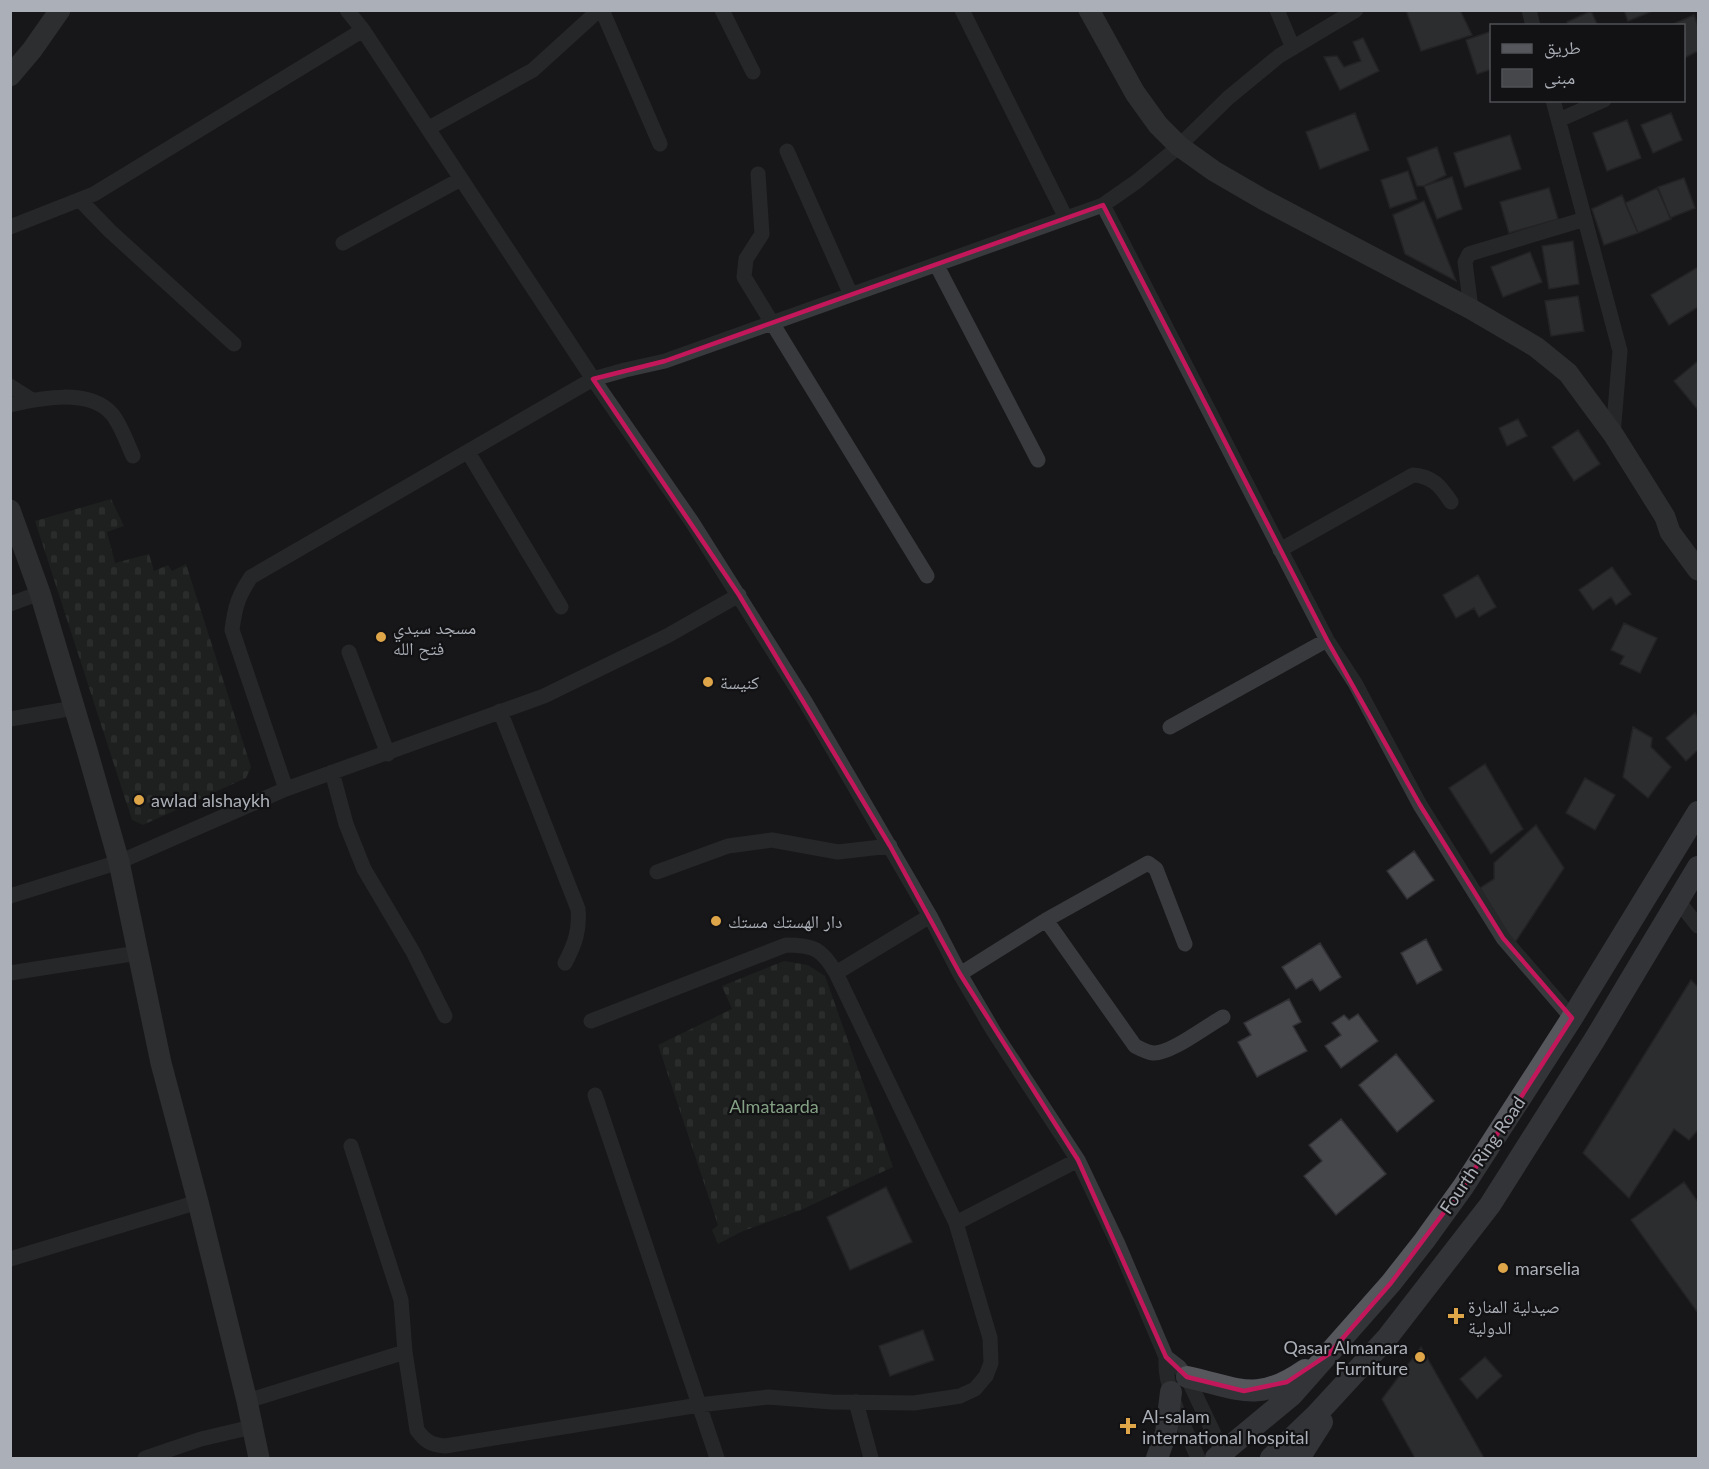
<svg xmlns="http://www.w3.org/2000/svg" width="1709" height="1469" viewBox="0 0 1709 1469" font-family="Lato,'Noto Naskh Arabic',sans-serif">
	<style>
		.cemetery { fill: url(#cemetery-stones) }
		.building { fill: #46474b; stroke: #313135; stroke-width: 1.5 }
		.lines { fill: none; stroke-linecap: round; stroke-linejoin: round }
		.street { stroke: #393a3d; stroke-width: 15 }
		.secondary { stroke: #47494d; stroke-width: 21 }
		.primary { stroke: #55575c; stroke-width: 22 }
		.marked { fill: none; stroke: #c2185b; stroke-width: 4.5; stroke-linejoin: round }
		.poi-dot { fill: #dfa649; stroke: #121214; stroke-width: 2 }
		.labels { text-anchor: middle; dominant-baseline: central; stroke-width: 4.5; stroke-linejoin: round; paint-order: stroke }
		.poi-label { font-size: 18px; fill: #abafb7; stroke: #121214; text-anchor: start }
		.park-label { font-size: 18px; fill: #84a084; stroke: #121214 }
		.street-label { font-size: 18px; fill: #abafb7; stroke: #121214 }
	</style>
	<defs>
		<pattern id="cemetery-stones" width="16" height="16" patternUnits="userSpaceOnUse" patternTransform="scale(1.5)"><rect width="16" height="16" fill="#242a24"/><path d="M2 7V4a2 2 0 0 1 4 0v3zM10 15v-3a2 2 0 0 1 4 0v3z" fill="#414642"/></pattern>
	</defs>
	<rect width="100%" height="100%" fill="#171719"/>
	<path class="cemetery" d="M 111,499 L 124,526 L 107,532 L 115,563 L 149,554 L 154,571 L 168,565 L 172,571 L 186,564 L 251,767 L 246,778 L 143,825 L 132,820 L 35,521 Z
		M 784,961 L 808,965 L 825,976 L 893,1167 L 801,1210 L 743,1231 L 718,1244 L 712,1230 L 718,1225 L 658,1045 L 732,1009 L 722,986 Z"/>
	<path class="building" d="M 1406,10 L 1460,10 L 1472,35 L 1421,51 Z
		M 1624,10 L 1655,10 L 1628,21 Z
		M 1591,11 L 1598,26 L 1568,26 L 1567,22 Z
		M 1694,15 L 1698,26 L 1698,51 L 1684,58 L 1684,26 L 1669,26 Z
		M 1492,31 L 1492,69 L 1477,74 L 1466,40 Z
		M 1363,38 L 1379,71 L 1340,90 L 1324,57 L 1337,56 L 1344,67 L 1361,61 L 1353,42 Z
		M 1355,113 L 1369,150 L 1320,169 L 1306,132 Z
		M 1671,113 L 1682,140 L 1653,153 L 1641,125 Z
		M 1627,120 L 1641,158 L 1607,171 L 1593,133 Z
		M 1510,135 L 1521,169 L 1465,187 L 1454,153 Z
		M 1437,147 L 1446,175 L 1424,186 L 1417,186 L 1407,158 Z
		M 1408,171 L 1417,199 L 1390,208 L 1381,180 Z
		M 1452,177 L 1462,209 L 1437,219 L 1424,186 Z
		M 1684,178 L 1695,208 L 1670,218 L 1658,187 Z
		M 1549,188 L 1558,219 L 1509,233 L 1500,202 Z
		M 1657,188 L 1671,219 L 1638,233 L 1625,203 Z
		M 1622,195 L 1638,233 L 1604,245 L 1592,209 Z
		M 1424,201 L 1435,228 L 1456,281 L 1405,254 L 1393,215 Z
		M 1573,241 L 1579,284 L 1549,289 L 1542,246 Z
		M 1530,252 L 1542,282 L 1503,297 L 1491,267 Z
		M 1698,267 L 1698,307 L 1669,325 L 1651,295 Z
		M 1578,296 L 1584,331 L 1551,336 L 1545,301 Z
		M 1698,361 L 1698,410 L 1674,381 Z
		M 1518,419 L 1527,436 L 1507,446 L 1499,428 Z
		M 1578,430 L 1600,464 L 1574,481 L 1552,447 Z
		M 1612,567 L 1631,594 L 1616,605 L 1611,597 L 1593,610 L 1579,590 Z
		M 1478,575 L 1496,607 L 1479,617 L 1474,608 L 1456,618 L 1443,595 Z
		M 1624,623 L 1657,638 L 1640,673 L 1620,664 L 1624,656 L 1611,650 Z
		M 1695,713 L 1698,718 L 1698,750 L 1686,761 L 1666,738 Z
		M 1633,727 L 1652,738 L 1651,747 L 1671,767 L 1648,798 L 1623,777 Z
		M 1485,764 L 1523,829 L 1491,854 L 1449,788 Z
		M 1585,778 L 1615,795 L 1595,830 L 1566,813 Z
		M 1536,825 L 1564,868 L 1514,944 L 1480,888 L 1494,879 L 1494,863 Z
		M 1414,851 L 1434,880 L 1407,899 L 1387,871 Z
		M 1426,939 L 1442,970 L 1417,984 L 1401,953 Z
		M 1320,943 L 1341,977 L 1320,991 L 1312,979 L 1296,989 L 1282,967 Z
		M 1691,980 L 1698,987 L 1698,1130 L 1689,1140 L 1674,1129 L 1629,1198 L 1583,1153 Z
		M 1289,999 L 1301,1022 L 1293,1026 L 1307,1051 L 1257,1077 L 1238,1042 L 1251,1035 L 1244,1023 Z
		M 1358,1014 L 1378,1041 L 1341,1068 L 1325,1046 L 1341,1035 L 1332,1023 L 1344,1015 L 1349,1020 Z
		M 1396,1054 L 1434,1101 L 1397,1132 L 1359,1085 Z
		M 1341,1119 L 1386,1174 L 1336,1215 L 1304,1176 L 1322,1161 L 1309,1145 Z
		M 1684,1182 L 1698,1202 L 1698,1313 L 1631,1220 Z
		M 886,1187 L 912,1242 L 850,1270 L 827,1217 Z
		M 923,1330 L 934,1360 L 890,1376 L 879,1346 Z
		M 1421,1347 L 1484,1458 L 1415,1458 L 1382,1399 Z
		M 1485,1357 L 1502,1376 L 1477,1399 L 1460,1379 Z"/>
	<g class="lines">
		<path class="street" d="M 347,10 L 363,30 L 593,379 L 692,522 L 806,703 L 930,916 L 960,974 L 994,1032 L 1078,1160 L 1118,1244 L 1166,1357 C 1164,1391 1185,1427 1198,1458
			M 602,10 L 660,144
			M 722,10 L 753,72
			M 962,10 L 1066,218
			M 1277,10 L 1293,48
			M 1529,10 L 1533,26
			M 1553,100 L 1620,351 L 1613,434
			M 1559,120 L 1604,100
			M 429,128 L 533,70 L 599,10
			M 787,151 L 851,295
			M 758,174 L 762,234 L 746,259 L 744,277 L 927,576
			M 80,200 L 110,231 L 234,344
			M 1103,205 L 1327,640 L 1355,683 L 1420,805 L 1503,938 L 1572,1018
			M 10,227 L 94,194 L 363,30
			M 343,243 L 461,179
			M 937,266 L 1038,460
			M 1471,309 L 1465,262 L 1469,254 L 1585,219
			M 10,386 L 32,400
			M 10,405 C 41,398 89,388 112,414 C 121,425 127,443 133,456
			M 468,452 L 561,607
			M 1280,550 L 1413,475 C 1433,476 1441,487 1451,502
			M 10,604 L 40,593
			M 349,652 L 388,754
			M 500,711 L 578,909 C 580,930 575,944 565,963
			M 10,719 L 74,708
			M 1170,727 L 1327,640
			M 332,772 L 346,824 L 364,869 L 413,952 L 445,1016
			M 286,789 L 232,630 C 235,607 238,596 251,577 L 593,379 L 625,370 L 665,361 L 1103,205 L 1136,182 L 1176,149 L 1228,98 L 1279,56 L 1356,10
			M 657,872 L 728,846 L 772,840 L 838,852 L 890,846
			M 10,896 L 119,862 L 286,789 L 544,696 L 667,636 L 739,595
			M 1678,901 L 1698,926
			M 1046,920 L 1135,1046 C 1141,1049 1146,1052 1153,1053 C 1171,1054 1206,1026 1223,1017
			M 10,973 L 138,953
			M 836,973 L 930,916
			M 960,974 L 1046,920 L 1148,863 L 1156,869 L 1185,944
			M 595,1095 L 717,1458
			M 351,1146 L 401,1300 L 405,1352 L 417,1430 C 425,1441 431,1445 445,1446 L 699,1405 L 768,1397 L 832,1402 L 914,1403 L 960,1396 L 975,1389 L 986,1376 L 991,1363 L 990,1338 L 956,1223 L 836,973 C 822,949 814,945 786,945 L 591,1021
			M 956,1223 L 1078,1160
			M 10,1259 L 198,1202
			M 1166,1357 L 1179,1367 L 1187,1377 L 1223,1453
			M 247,1401 L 405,1352
			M 856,1402 L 871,1458
			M 145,1458 L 201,1439 L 252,1427"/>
		<path class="secondary" d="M 1089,10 L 1135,93 L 1158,125 L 1179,146 L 1214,171 L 1264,200 L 1471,309 L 1536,347 L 1568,373 L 1613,434 L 1665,517 L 1670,532 L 1698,570
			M 10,76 L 32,50 L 60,10
			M 10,510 L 40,593 L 87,750 L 119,862 L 161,1063 L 198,1202 L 247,1401 L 259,1458"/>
		<path class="primary" d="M 1187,1377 C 1239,1388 1256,1404 1305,1370
			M 1157,1458 L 1166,1433 L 1171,1392
			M 1216,1458 L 1292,1395 L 1391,1283 L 1424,1241 L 1463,1187 L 1572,1018 L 1698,812
			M 1271,1458 L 1316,1415 L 1387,1338 L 1490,1205 L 1595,1039 L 1698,867
			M 1299,1458 L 1322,1422"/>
	</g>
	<path d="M0 0H1709V1469H0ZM 1103,205 L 1327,640 L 1420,805 L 1503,938 L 1572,1018 L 1463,1187 L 1391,1283 L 1329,1354 L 1287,1382 L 1244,1391 L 1187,1377 L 1166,1357 L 1078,1160 L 960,974 L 890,846 L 739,595 L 593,379 L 665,361 Z" fill="#171719" fill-opacity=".55" fill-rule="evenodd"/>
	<path class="marked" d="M 1103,205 L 1327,640 L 1420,805 L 1503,938 L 1572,1018 L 1463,1187 L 1391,1283 L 1329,1354 L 1287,1382 L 1244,1391 L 1187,1377 L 1166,1357 L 1078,1160 L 960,974 L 890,846 L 739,595 L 593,379 L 665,361 Z"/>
	<g class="poi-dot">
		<circle cx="381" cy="637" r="6"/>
		<circle cx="708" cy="682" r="6"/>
		<circle cx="139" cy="800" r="6"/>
		<circle cx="716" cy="921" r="6"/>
		<circle cx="1503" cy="1268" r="6"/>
		<path d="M1453 1307h6v6h6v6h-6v6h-6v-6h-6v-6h6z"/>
		<circle cx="1420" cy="1357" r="6"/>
		<path d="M1125 1417h6v6h6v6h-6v6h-6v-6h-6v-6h6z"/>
	</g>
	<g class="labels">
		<g class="poi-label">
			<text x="393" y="627">مسجد سيدي<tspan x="393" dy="21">فتح الله</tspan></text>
			<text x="720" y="682">كنيسة</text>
			<text x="151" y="800">awlad alshaykh</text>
			<text x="728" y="921">دار الهستك مستك</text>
			<text x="1515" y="1268">marselia</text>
			<text x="1468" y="1306">صيدلية المنارة<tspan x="1468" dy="21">الدولية</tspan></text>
			<text x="1408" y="1347" text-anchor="end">Qasar Almanara<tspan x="1408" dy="21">Furniture</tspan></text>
			<text x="1142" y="1416">Al-salam<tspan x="1142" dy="21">international hospital</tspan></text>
		</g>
		<g class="park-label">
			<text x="774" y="1106">Almataarda</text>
		</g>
		<g class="street-label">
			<text transform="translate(1482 1155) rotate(-56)">Fourth Ring Road</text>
		</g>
	</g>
	<rect width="1709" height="1469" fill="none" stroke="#abafb7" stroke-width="24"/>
	<rect x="1490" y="24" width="195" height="78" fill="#121214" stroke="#4f5155" stroke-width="1.5"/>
	<rect x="1502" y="44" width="30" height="9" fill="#55575c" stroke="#4f5155" stroke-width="1.5"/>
	<text x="1544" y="54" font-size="18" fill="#abafb7">طريق</text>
	<rect x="1502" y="69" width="30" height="18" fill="#46474b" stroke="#4f5155" stroke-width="1.5"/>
	<text x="1544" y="84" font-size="18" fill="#abafb7">مبنى</text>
</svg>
